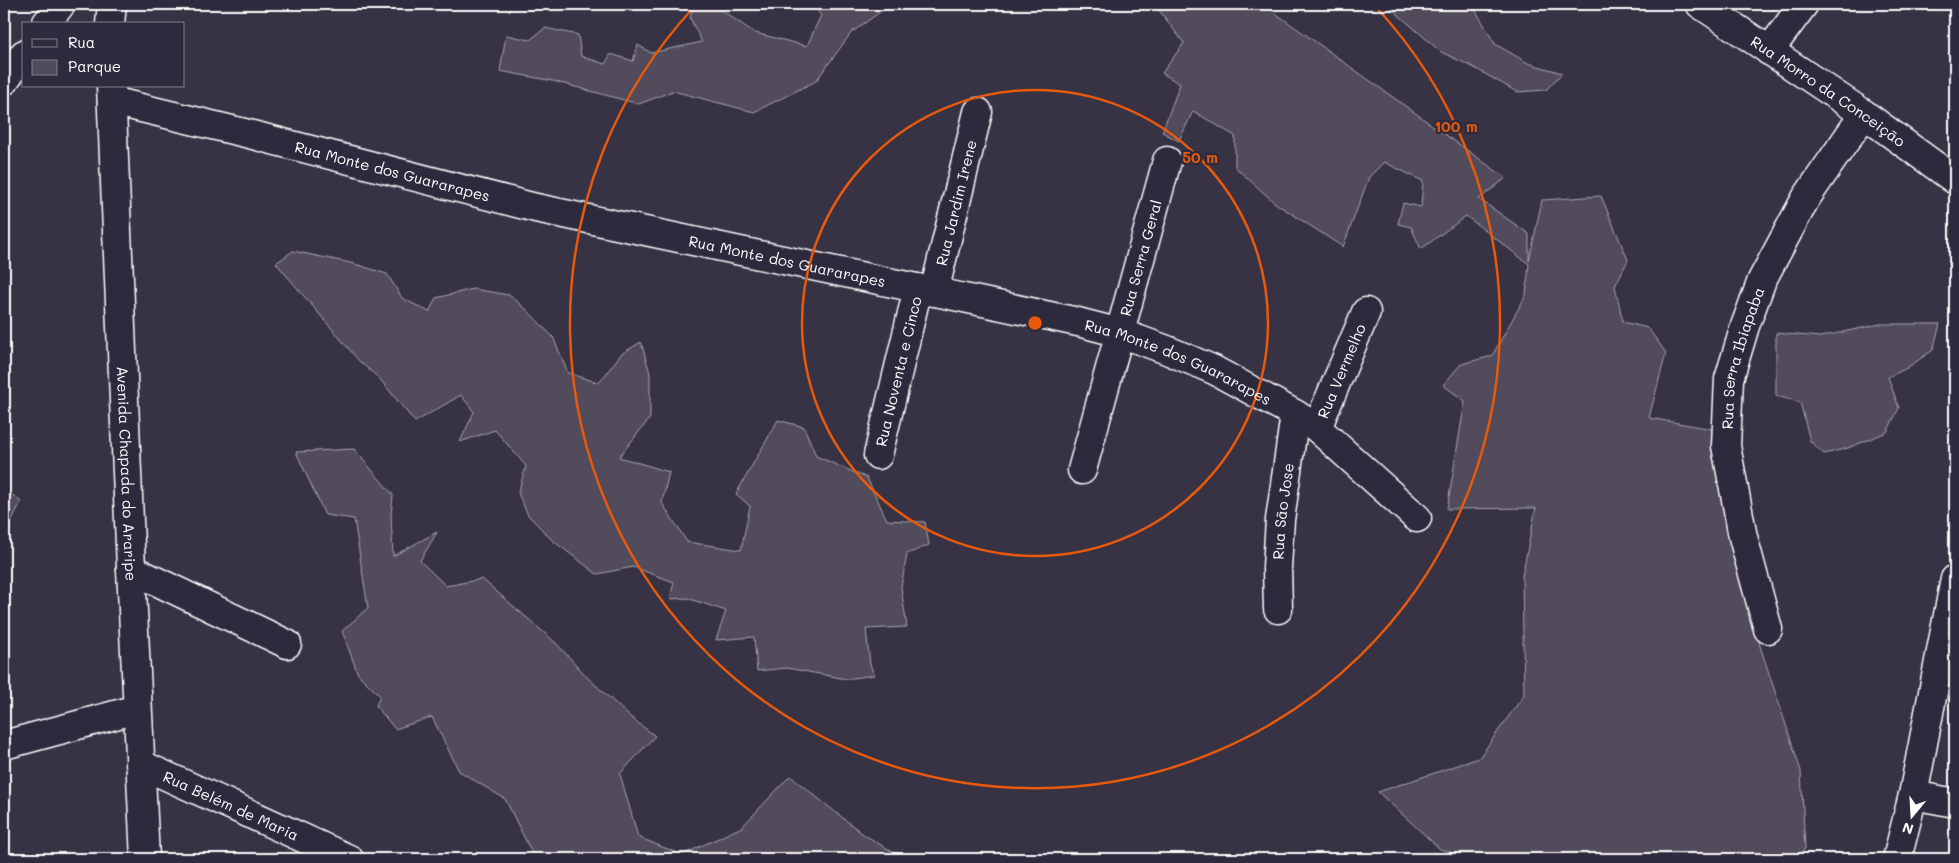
<svg xmlns="http://www.w3.org/2000/svg" width="1959" height="863" viewBox="0 0 1959 863" font-family="Mali,sans-serif">
	<style>
		.green { fill: #514c5c; stroke: #a8a6ae }
		.lines { fill: none; stroke-linecap: round; stroke-linejoin: round }
		.minor-casing { stroke: #fff; stroke-width: 31 }
		.major-casing { stroke: #fff; stroke-width: 31 }
		.minor { stroke: #2f2a3d; stroke-width: 28 }
		.major { stroke: #2f2a3d; stroke-width: 28 }
		.ring { fill: none; stroke: #e8590c; stroke-width: 2.5 }
		.labels { text-anchor: middle; dominant-baseline: central; stroke-width: 4.5; stroke-linejoin: round; paint-order: stroke }
		.street-label { font-size: 15px; fill: #fff; stroke: #2f2a3d }
		.centre { fill: #e8590c; stroke: #2f2a3d; stroke-width: 2.5 }
		.ring-label { font-size: 15px; text-anchor: middle; font-weight: bold; fill: #e8590c; stroke: #2f2a3d; stroke-width: 4.5; stroke-linejoin: round; paint-order: stroke }
	</style>
	<rect width="100%" height="100%" fill="#373345"/>
	<filter id="ink" filterUnits="userSpaceOnUse"><feTurbulence type="fractalNoise" baseFrequency=".02" numOctaves="2"/><feDisplacementMap in="SourceGraphic" scale="10" xChannelSelector="R" yChannelSelector="G"/><feConvolveMatrix kernelMatrix="1 2 1 2 8 2 1 2 1" color-interpolation-filters="sRGB"/></filter>
	<g filter="url(#ink)">
		<path class="green" d="M 694,4 L 712,4 L 755,33 L 807,46 L 821,15 L 813,7 L 814,4 L 891,4 L 851,33 L 816,81 L 754,112 L 673,91 L 639,104 L 553,81 L 500,71 L 506,35 L 530,40 L 545,28 L 578,35 L 581,56 L 605,64 L 611,54 L 633,61 L 638,45 L 651,53 L 702,42 L 690,18 Z
			M 1159,4 L 1255,4 L 1271,10 L 1506,178 L 1479,199 L 1529,234 L 1529,261 L 1542,200 L 1601,196 L 1628,260 L 1615,286 L 1623,322 L 1648,328 L 1666,353 L 1649,418 L 1718,430 L 1760,646 L 1801,771 L 1805,849 L 1794,859 L 1470,859 L 1440,849 L 1378,792 L 1479,758 L 1524,695 L 1522,576 L 1536,508 L 1447,509 L 1465,401 L 1443,385 L 1461,364 L 1492,356 L 1526,295 L 1529,264 L 1466,216 L 1421,249 L 1411,227 L 1398,224 L 1403,203 L 1421,207 L 1423,181 L 1384,162 L 1369,177 L 1343,247 L 1275,203 L 1235,167 L 1235,136 L 1193,111 L 1179,141 L 1162,132 L 1180,84 L 1162,73 L 1184,43 L 1159,10 Z
			M 1386,4 L 1472,4 L 1495,44 L 1528,63 L 1562,73 L 1546,90 L 1517,92 L 1471,66 L 1441,52 Z
			M 293,251 L 355,264 L 387,274 L 402,298 L 429,312 L 436,298 L 473,289 L 509,295 L 527,310 L 553,337 L 568,373 L 599,383 L 621,354 L 641,342 L 650,373 L 650,418 L 619,457 L 669,472 L 662,503 L 687,542 L 741,550 L 750,506 L 736,494 L 778,420 L 804,427 L 816,456 L 867,478 L 887,520 L 925,522 L 929,545 L 907,554 L 901,587 L 907,627 L 866,629 L 870,664 L 874,675 L 846,679 L 787,668 L 757,671 L 754,637 L 716,640 L 726,611 L 687,598 L 670,599 L 674,582 L 633,567 L 597,574 L 552,540 L 528,515 L 518,493 L 526,466 L 495,430 L 460,442 L 474,412 L 461,395 L 415,422 L 379,378 L 360,362 L 276,263 Z
			M 1880,324 L 1940,324 L 1933,350 L 1907,368 L 1888,377 L 1899,408 L 1887,432 L 1848,448 L 1824,454 L 1810,441 L 1800,402 L 1776,396 L 1776,333 L 1820,337 Z
			M 354,449 L 393,495 L 391,516 L 393,556 L 437,532 L 420,561 L 446,586 L 482,579 L 556,643 L 588,678 L 629,716 L 655,736 L 620,774 L 638,837 L 682,855 L 742,827 L 790,776 L 863,834 L 904,859 L 535,859 L 505,799 L 459,771 L 432,717 L 395,729 L 376,706 L 380,696 L 358,674 L 342,631 L 368,608 L 354,519 L 325,515 L 296,452 Z
			M 4,488 L 21,502 L 4,535 Z"/>
		<g class="lines">
			<g class="minor-casing">
				<g id="minor">
					<path id="s1" d="M 1700,4 L 1864,114 L 1955,180"/>
					<path d="M 110,24 L 112,4"/>
					<path d="M 1769,51 L 1804,4"/>
					<path id="s2" d="M 111,86 L 131,569 L 145,859"/>
					<path id="s3" d="M 112,101 L 249,134 L 536,208 L 1078,322 L 1120,333 L 1167,350 L 1214,370 L 1295,414 L 1317,428 L 1417,518"/>
					<path id="s4" d="M 934,292 L 978,112"/>
					<path id="s5" d="M 1317,428 L 1366,312"/>
					<path id="s6" d="M 878,455 L 918,288"/>
					<path id="s7" d="M 1082,470 L 1167,161"/>
					<path d="M 131,569 L 287,644"/>
					<path id="s8" d="M 1278,609 L 1277,567 L 1280,520 L 1295,414"/>
					<path id="s9" d="M 1768,629 L 1743,537 L 1726,446 L 1729,379 L 1745,326 L 1762,280 L 1806,198 L 1864,114"/>
					<path d="M 4,745 L 137,709"/>
					<path id="s10" d="M 140,764 L 349,859"/>
					<path d="M 1913,795 L 1955,803"/>
					<path d="M 1897,859 L 1913,795 L 1955,579"/>
				</g>
			</g>
			<g class="major-casing">
				<path id="major" d="M 46,24 L 61,4
					M 4,81 L 24,54"/>
			</g>
			<use href="#minor" class="minor"/>
			<use href="#major" class="major"/>
		</g>
	</g>
	<g class="ring">
		<circle cx="1035" cy="323" r="233"/>
		<path d="M1375 6A465 465 0 1 1 695 6"/>
	</g>
	<g class="labels">
		<g class="street-label">
			<text stroke="none"><textPath href="#s1" startOffset="155">Rua Morro da Conceição</textPath></text>
			<text stroke="none"><textPath href="#s3" startOffset="289">Rua Monte dos Guararapes</textPath></text>
			<text stroke="none"><textPath href="#s4" startOffset="92">Rua Jardim Irene</textPath></text>
			<text stroke="none"><textPath href="#s7" startOffset="220">Rua Serra Geral</textPath></text>
			<text stroke="none"><textPath href="#s3" startOffset="694">Rua Monte dos Guararapes</textPath></text>
			<text stroke="none"><textPath href="#s9" startOffset="278">Rua Serra Ibiapaba</textPath></text>
			<text stroke="none"><textPath href="#s3" startOffset="1099">Rua Monte dos Guararapes</textPath></text>
			<text stroke="none"><textPath href="#s5" startOffset="62">Rua Vermelho</textPath></text>
			<text stroke="none"><textPath href="#s6" startOffset="86">Rua Noventa e Cinco</textPath></text>
			<text stroke="none"><textPath href="#s2" startOffset="388">Avenida Chapada do Araripe</textPath></text>
			<text stroke="none"><textPath href="#s8" startOffset="98">Rua São Jose</textPath></text>
			<text stroke="none"><textPath href="#s10" startOffset="100">Rua Belém de Maria</textPath></text>
		</g>
	</g>
	<circle cx="1035" cy="323" r="8" class="centre"/>
	<g class="ring-label">
		<text x="1456" y="132">100 m</text>
		<text x="1200" y="163">50 m</text>
	</g>
	<rect width="1959" height="863" fill="none" stroke="#2f2a3d" stroke-width="20"/>
	<rect x="10" y="10" width="1939" height="843" fill="none" stroke="#fff" stroke-width="2" filter="url(#ink)"/>
	<rect x="22" y="22" width="162" height="65" fill="#2f2a3d" stroke="#827f8b"/>
	<rect x="32" y="39" width="25" height="8" fill="#2f2a3d" stroke="#827f8b"/>
	<text x="68" y="48" font-size="15" fill="#ffffff">Rua</text>
	<rect x="32" y="60" width="25" height="15" fill="#514c5c" stroke="#827f8b"/>
	<text x="68" y="72" font-size="15" fill="#ffffff">Parque</text>
	<g transform="translate(1912 816) rotate(198)" stroke="#2f2a3d" stroke-width="4" paint-order="stroke">
	<path d="M0-4L9 19L0 12L-9 19Z" fill="#ffffff"/>
	<text y="-8" font-size="14" font-weight="bold" text-anchor="middle" fill="#ffffff">N</text>
	</g>
</svg>
